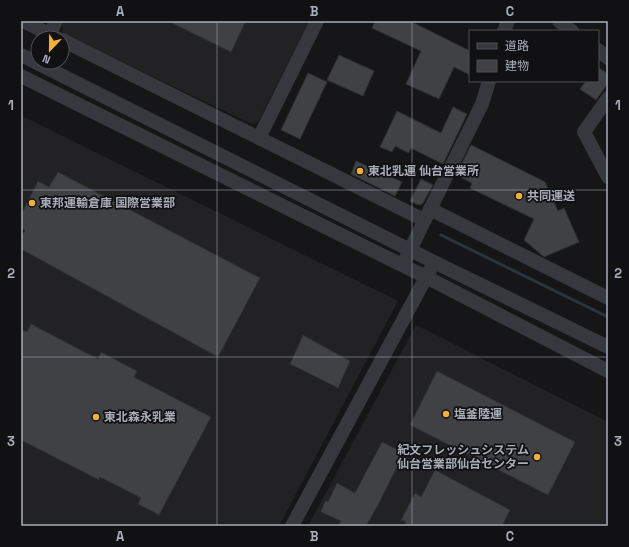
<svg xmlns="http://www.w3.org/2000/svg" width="629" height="547" viewBox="0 0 629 547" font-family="'Space Grotesk','Noto Sans JP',sans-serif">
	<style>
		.built { fill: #222225 }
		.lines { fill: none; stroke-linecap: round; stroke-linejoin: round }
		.stream { stroke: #2c353c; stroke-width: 3 }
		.building { fill: #404145; stroke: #303034 }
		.minor { stroke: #37383d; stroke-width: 14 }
		.grid { fill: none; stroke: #a8adb8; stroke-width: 1; stroke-opacity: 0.55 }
		.poi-dot { fill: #f2b134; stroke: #111113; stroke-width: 1.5 }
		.labels { text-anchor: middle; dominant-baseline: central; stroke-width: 3.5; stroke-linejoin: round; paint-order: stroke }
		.poi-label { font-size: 12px; font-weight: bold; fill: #a8adb8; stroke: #111113; text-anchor: start }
		.neatline { fill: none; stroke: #a8adb8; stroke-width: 1.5 }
		.grid-label { font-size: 13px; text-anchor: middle; font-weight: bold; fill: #a8adb8 }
	</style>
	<rect width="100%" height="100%" fill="#161618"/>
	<path class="built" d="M 64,21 L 309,21 L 258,122 L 252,124 L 63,34 L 62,26 Z
		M 22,116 L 398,301 L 279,526 L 21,526 L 21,119 Z
		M 416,325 L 608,422 L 608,526 L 308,526 Z"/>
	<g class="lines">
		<path class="stream" d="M 441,235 L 608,317"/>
	</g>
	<path class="building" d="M 168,21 L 246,21 L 231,52 Z
		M 375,21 L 410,21 L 470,51 L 470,75 L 454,67 L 439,99 L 406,84 L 421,51 L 372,28 Z
		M 339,55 L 374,71 L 363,96 L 327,80 Z
		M 598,67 L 608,74 L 608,83 L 596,100 L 580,89 L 586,81 L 598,81 Z
		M 308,73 L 327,82 L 300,139 L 281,130 Z
		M 453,107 L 467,114 L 443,164 L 411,148 L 409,153 L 395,146 L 392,152 L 380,147 L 397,111 L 441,133 Z
		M 471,145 L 545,182 L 558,211 L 564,208 L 579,242 L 544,257 L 524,240 L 534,219 L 470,188 L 472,183 L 456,175 Z
		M 356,161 L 402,182 L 395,196 L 351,174 Z
		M 58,172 L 260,278 L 218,357 L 21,249 L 21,238 L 25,230 L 21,228 L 21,215 L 38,181 L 49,187 Z
		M 421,179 L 433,185 L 423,203 L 420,205 L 416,204 L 410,201 Z
		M 31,324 L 98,359 L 101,352 L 137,371 L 134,377 L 211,417 L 159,515 L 138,504 L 141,498 L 100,477 L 99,480 L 21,440 L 21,329 L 27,332 Z
		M 303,335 L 350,361 L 338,388 L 290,364 Z
		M 437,371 L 575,442 L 548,495 L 410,425 Z
		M 382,442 L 404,453 L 378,505 L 366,526 L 338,526 L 341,521 L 321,512 L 325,501 L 328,502 L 337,483 L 355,493 Z
		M 435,470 L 510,510 L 502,526 L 404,526 L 406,522 L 401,520 L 415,493 L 421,497 Z"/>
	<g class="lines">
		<path class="minor" d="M 23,21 L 57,38
			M 559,21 L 572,31
			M 504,31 L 508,21
			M 48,38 L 56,21
			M 62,40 L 424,220
			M 598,50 L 608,58
			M 21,55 L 434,262 L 608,347
			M 21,76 L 426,277 L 608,371
			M 608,98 L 584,132 L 608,177
			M 259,138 L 317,21
			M 430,209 L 608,298
			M 406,258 L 482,104 L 489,81
			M 292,526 L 430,270"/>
	</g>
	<path class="grid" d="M 217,21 L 217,526M 412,21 L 412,526M 21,190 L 608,190M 21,357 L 608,357"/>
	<g class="poi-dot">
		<circle cx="360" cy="171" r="4"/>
		<circle cx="519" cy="196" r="4"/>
		<circle cx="32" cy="203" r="4"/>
		<circle cx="446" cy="414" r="4"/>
		<circle cx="96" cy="417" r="4"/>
		<circle cx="537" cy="457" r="4"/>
	</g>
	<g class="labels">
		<g class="poi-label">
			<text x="368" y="171">東北乳運 仙台営業所</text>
			<text x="527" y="196">共同運送</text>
			<text x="40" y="203">東邦運輸倉庫 国際営業部</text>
			<text x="454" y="414">塩釜陸運</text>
			<text x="104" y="417">東北森永乳業</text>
			<text x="529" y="450" text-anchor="end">紀文フレッシュシステム<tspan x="529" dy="14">仙台営業部仙台センター</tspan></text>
		</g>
	</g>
	<rect width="629" height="547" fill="none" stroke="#111113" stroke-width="44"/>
	<rect x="469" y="30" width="130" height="52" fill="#111113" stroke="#4d4f55"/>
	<rect x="477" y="43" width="20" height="6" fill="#37383d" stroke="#4d4f55"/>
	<text x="505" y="50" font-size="12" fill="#a8adb8">道路</text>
	<rect x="477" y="60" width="20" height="12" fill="#404145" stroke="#4d4f55"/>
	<text x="505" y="70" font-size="12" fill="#a8adb8">建物</text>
	<g transform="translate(50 50) rotate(202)"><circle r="19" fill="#111113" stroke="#4d4f55"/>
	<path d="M0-3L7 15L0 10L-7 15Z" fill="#f2b134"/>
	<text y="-6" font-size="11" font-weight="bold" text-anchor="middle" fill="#a8adb8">N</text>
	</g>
	<rect x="22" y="22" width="585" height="503" class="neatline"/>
	<g class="grid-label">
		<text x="120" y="16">A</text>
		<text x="314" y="16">B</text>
		<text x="510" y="16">C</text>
		<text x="11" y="110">1</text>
		<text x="618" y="110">1</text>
		<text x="11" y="278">2</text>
		<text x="618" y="278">2</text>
		<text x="11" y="446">3</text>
		<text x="618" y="446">3</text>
		<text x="120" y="541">A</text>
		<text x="314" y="541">B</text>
		<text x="510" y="541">C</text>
	</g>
</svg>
